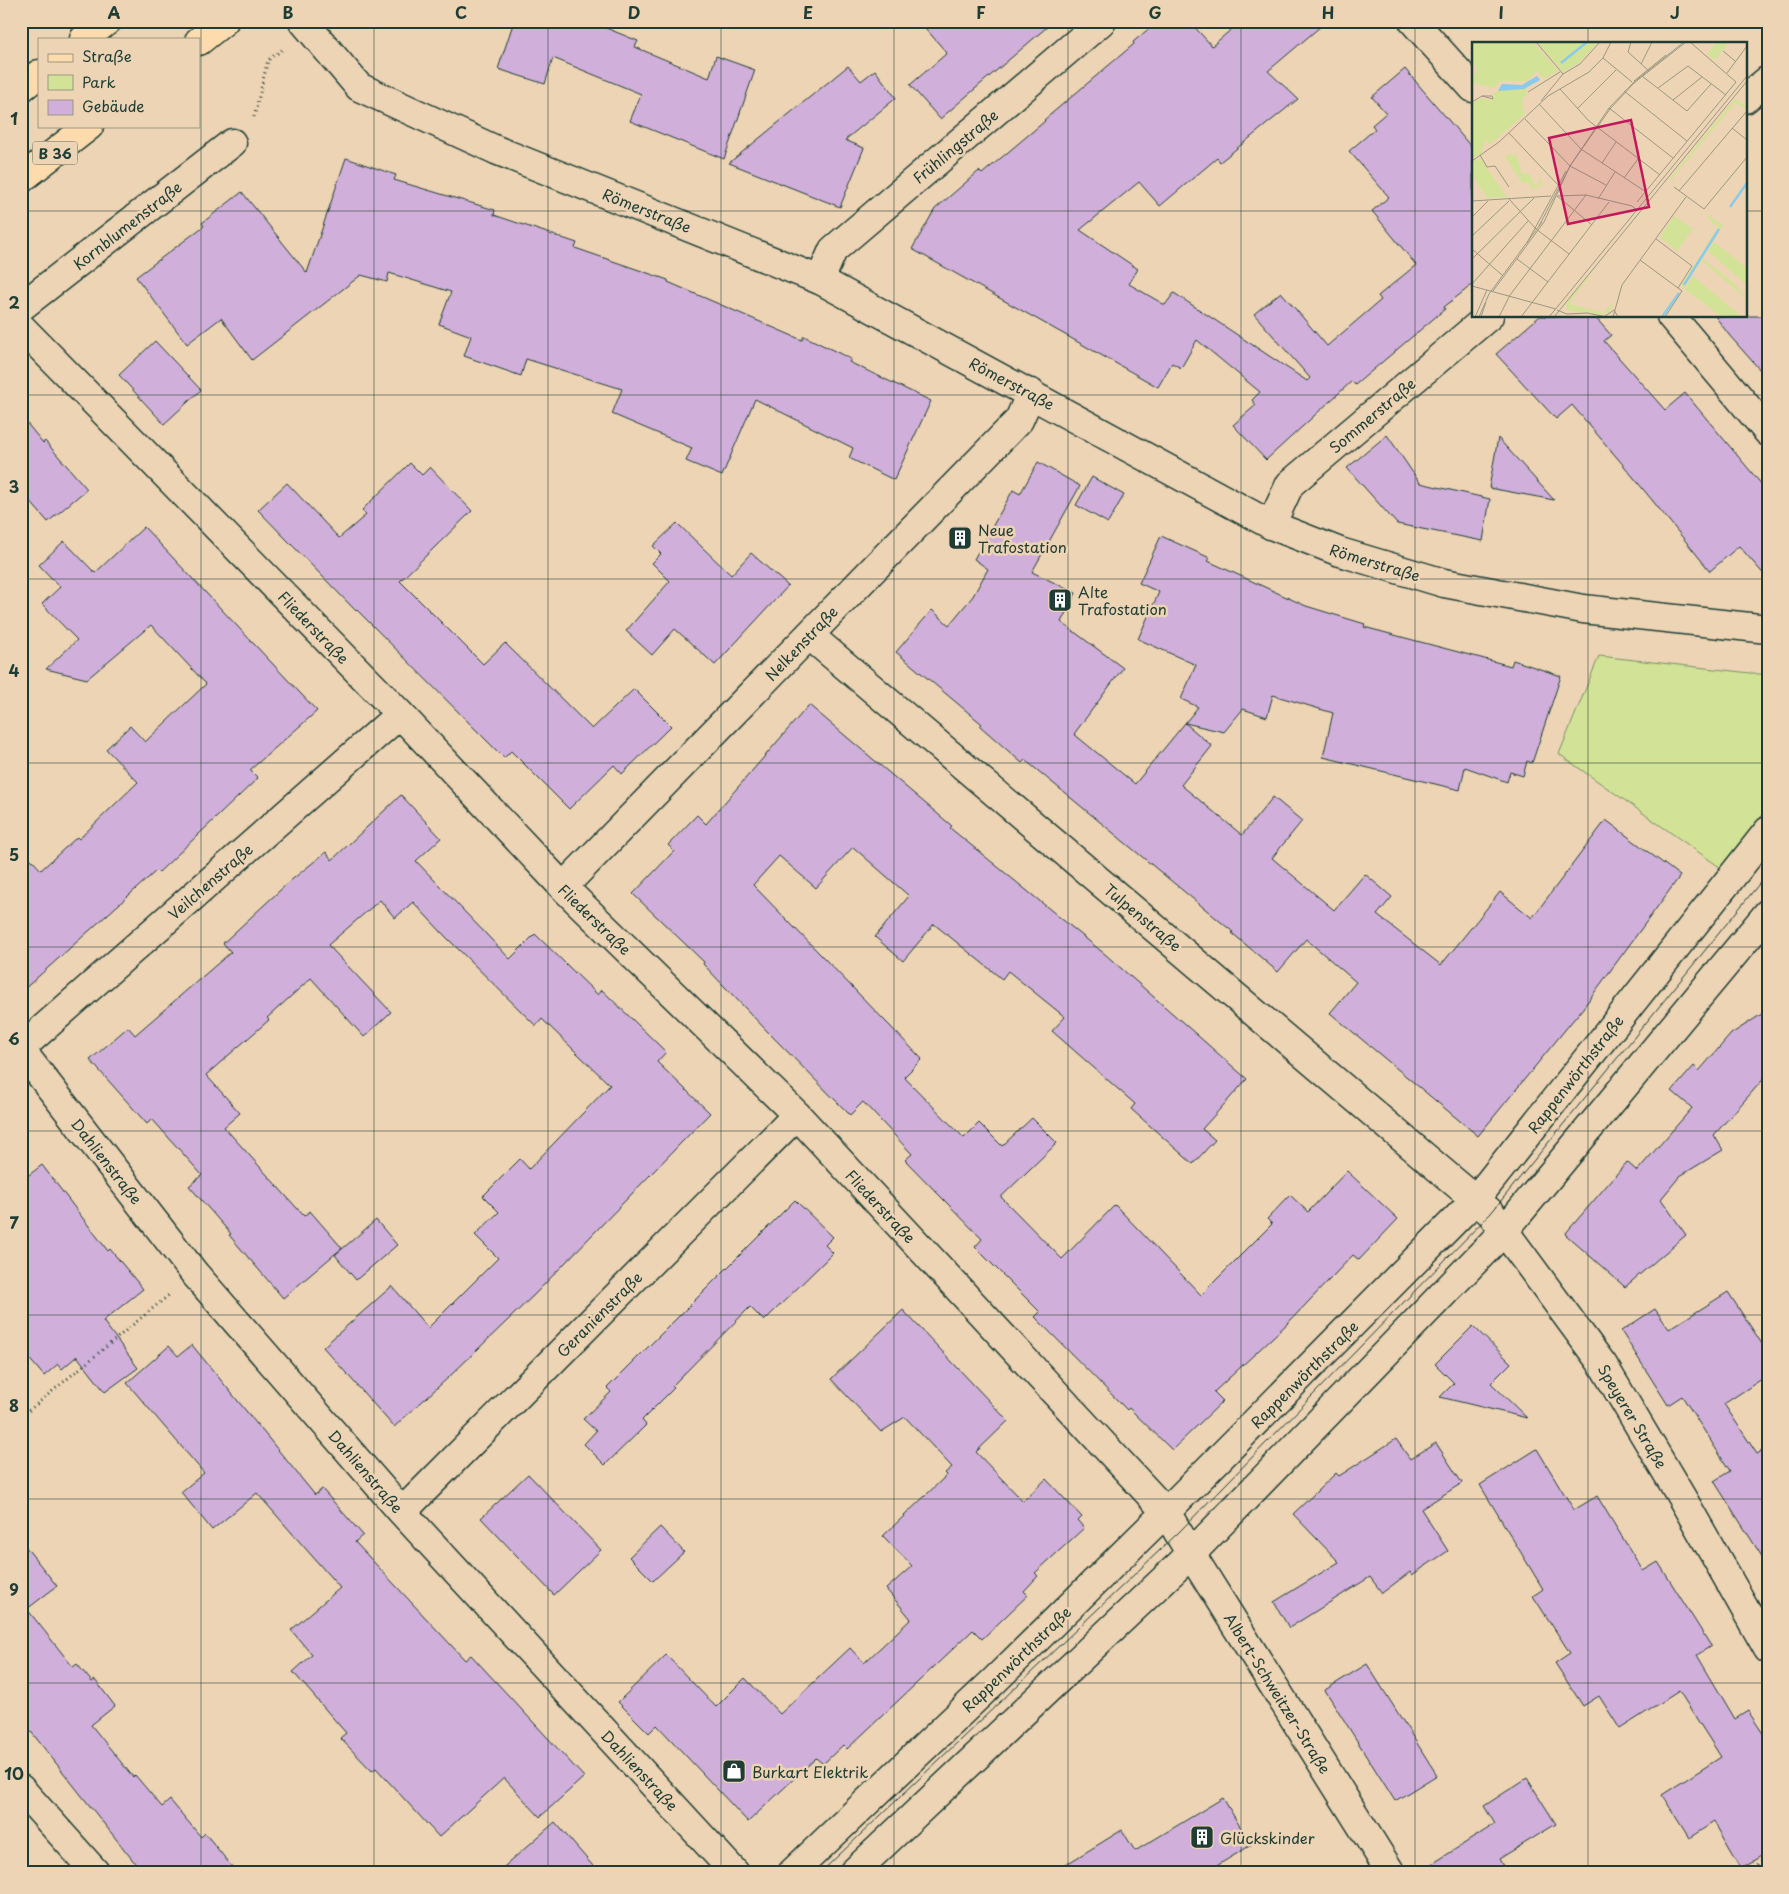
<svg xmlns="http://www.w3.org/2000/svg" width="1789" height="1894" viewBox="0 0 1789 1894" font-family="'Playpen Sans',sans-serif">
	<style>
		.green { fill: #d2e296; stroke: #789065 }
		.building { fill: #d0afdb; stroke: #1f3d34 }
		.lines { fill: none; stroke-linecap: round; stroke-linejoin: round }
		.street-casing { stroke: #1f3d34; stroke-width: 31 }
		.secondary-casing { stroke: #1f3d34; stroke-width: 31 }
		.primary-casing { stroke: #1f3d34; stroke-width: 31 }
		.path { stroke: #1f3d34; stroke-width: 3; stroke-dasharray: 1 4; stroke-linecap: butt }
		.street { stroke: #edd4b5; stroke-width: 28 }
		.secondary { stroke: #edd4b5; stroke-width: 28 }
		.primary { stroke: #fedbac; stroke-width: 28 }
		.tram { stroke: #1f3d34; stroke-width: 1 }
		.grid { fill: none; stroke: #1f3d34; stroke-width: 1; stroke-opacity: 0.55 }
		.labels { text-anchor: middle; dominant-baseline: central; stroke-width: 5; stroke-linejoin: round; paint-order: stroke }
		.shield { fill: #edd4b5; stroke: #5d6a5b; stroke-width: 1 }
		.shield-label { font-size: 14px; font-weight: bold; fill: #1f3d34 }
		.street-label { font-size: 15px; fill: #1f3d34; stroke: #edd4b5 }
		.poi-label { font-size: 15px; fill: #1f3d34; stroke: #edd4b5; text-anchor: start }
		.inset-river { fill: none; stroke: #8acaeb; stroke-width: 2.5 }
		.inset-road { fill: none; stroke: #9b9881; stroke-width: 1 }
		.view { fill: #c2185b; fill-opacity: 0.15; stroke: #c2185b; stroke-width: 2.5 }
		.inset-edge { fill: none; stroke: #1f3d34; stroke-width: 2.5 }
		.neatline { fill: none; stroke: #1f3d34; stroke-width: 2 }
		.grid-label { font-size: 16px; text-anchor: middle; font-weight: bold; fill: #1f3d34 }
	</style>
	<rect width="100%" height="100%" fill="#edd4b5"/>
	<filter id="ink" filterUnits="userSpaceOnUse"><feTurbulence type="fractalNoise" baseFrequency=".02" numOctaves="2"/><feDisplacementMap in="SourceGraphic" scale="10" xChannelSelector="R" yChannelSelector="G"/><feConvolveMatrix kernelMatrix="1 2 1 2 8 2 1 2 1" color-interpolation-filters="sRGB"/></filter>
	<g filter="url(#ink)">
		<path class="green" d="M 1599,656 L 1768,675 L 1768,808 L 1721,868 L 1559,754 Z"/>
		<path class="building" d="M 514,21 L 589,21 L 638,41 L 635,47 L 709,78 L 716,56 L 755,70 L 724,159 L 630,121 L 641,94 L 553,58 L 545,84 L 498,69 Z
			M 919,21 L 1054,21 L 940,119 L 910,85 L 947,53 Z
			M 1158,21 L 1189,21 L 1212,46 L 1241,21 L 1327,21 L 1268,71 L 1298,99 L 1220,162 L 1217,158 L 1160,206 L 1139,182 L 1080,230 L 1138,269 L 1129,284 L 1165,305 L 1174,293 L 1307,381 L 1310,378 L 1254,314 L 1281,292 L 1327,346 L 1381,300 L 1378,296 L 1416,265 L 1372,211 L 1389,197 L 1349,151 L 1375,129 L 1372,125 L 1386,113 L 1372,97 L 1405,69 L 1473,149 L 1473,284 L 1444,307 L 1445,309 L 1355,385 L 1352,381 L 1266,460 L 1233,425 L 1256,405 L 1252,400 L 1260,392 L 1197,340 L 1181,368 L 1172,363 L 1158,387 L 912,249 L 935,209 L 979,171 L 982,174 L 1045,121 L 1044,120 L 1134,44 L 1133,42 Z
			M 848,66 L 861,81 L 875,70 L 896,98 L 845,140 L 864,148 L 840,207 L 729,163 Z
			M 346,158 L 396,175 L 394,180 L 495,210 L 494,215 L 577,243 L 575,248 L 668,280 L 668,282 L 802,340 L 804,336 L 851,359 L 849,362 L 931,401 L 894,480 L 849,458 L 853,448 L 755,399 L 722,476 L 686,461 L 692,448 L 612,414 L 622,389 L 526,359 L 521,376 L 464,356 L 471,336 L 439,324 L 451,292 L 389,273 L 387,282 L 361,275 L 252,360 L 221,318 L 187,344 L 136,277 L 204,226 L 202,223 L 242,192 L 307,273 Z
			M 1540,316 L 1594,316 L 1611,335 L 1604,341 L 1665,410 L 1685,393 L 1768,492 L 1768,579 L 1739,546 L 1710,571 L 1625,467 L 1572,405 L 1556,419 L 1496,354 Z
			M 1715,316 L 1768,316 L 1768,379 L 1729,335 Z
			M 155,341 L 201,390 L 164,424 L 119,375 Z
			M 21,416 L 43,443 L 45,441 L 87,489 L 48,522 L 21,491 Z
			M 1387,435 L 1420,483 L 1490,499 L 1483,541 L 1397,524 L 1347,468 Z
			M 1498,438 L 1554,500 L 1489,488 Z
			M 1038,462 L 1080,486 L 1032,572 L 1076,593 L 1061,622 L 1123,668 L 1074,734 L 1135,784 L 1185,723 L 1212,746 L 1181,785 L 1242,835 L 1273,797 L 1302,821 L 1272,858 L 1334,910 L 1365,874 L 1392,897 L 1377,915 L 1441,965 L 1500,892 L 1532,918 L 1606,820 L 1680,876 L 1583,1008 L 1478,1136 L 1330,1013 L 1356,982 L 1306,939 L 1278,972 L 1232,933 L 1233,932 L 1025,760 L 1022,763 L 980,726 L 982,724 L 896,652 L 932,610 L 949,625 L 973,596 L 988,569 L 974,559 L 1013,490 L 1020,494 Z
			M 410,463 L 422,475 L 430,467 L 472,511 L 400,581 L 483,664 L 505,643 L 592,729 L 634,689 L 671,726 L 622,774 L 614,765 L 569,809 L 511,751 L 504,758 L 357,610 L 356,611 L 258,510 L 287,483 L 339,538 L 366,515 L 362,510 Z
			M 1092,477 L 1124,495 L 1108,523 L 1076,505 Z
			M 677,523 L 731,575 L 751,553 L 788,586 L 715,665 L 675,629 L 652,655 L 626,631 L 670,581 L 652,563 L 661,554 L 653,546 Z
			M 144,527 L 317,711 L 250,770 L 258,778 L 158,873 L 156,871 L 21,992 L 21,848 L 41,870 L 77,837 L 79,839 L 138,782 L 106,749 L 130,726 L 145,742 L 206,684 L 151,625 L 87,679 L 46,669 L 77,640 L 42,604 L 60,587 L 39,565 L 64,541 L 95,573 Z
			M 1161,536 L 1210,558 L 1208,561 L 1306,606 L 1365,624 L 1364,627 L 1511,666 L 1513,660 L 1561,676 L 1532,763 L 1527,761 L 1523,776 L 1510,772 L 1507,782 L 1465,767 L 1460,790 L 1323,757 L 1333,713 L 1273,695 L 1267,717 L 1243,709 L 1224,732 L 1185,723 L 1198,707 L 1181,699 L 1196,665 L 1138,639 L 1159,592 L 1139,583 Z
			M 809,705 L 952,826 L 950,828 L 1106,955 L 1247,1079 L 1202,1129 L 1215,1140 L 1193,1164 L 1131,1109 L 1135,1104 L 1052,1031 L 1065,1017 L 1008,971 L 1002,979 L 934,924 L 903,961 L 875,937 L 909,896 L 853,847 L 816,888 L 779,856 L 753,885 L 922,1059 L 904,1077 L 964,1138 L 979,1123 L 1002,1146 L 1032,1118 L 1057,1143 L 1001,1197 L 1062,1259 L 1115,1205 L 1201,1295 L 1272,1224 L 1267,1219 L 1290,1195 L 1308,1212 L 1347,1171 L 1398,1219 L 1359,1260 L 1353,1255 L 1288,1323 L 1214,1392 L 1223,1401 L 1172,1450 L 1129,1408 L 1127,1410 L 1035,1317 L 1040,1312 L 975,1247 L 982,1239 L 905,1160 L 912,1154 L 863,1102 L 850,1115 L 768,1032 L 703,964 L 704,962 L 633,894 L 674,851 L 668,845 L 697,815 L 706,824 Z
			M 401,795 L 441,838 L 416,861 L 510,959 L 535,934 L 598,995 L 602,990 L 666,1052 L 657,1062 L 710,1113 L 535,1294 L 449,1377 L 394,1427 L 323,1347 L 392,1286 L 428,1328 L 498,1258 L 475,1235 L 499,1212 L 483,1196 L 520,1159 L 529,1169 L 610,1085 L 542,1019 L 536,1026 L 446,937 L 413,902 L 395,918 L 380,900 L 328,945 L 391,1012 L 364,1037 L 311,978 L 267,1018 L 269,1020 L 206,1075 L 240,1113 L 224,1127 L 304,1216 L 310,1211 L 342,1248 L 283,1298 L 229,1235 L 231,1234 L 189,1186 L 202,1175 L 152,1119 L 147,1124 L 90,1060 L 128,1027 L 135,1035 L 231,952 L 223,943 L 289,882 L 326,852 L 332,860 Z
			M 1768,1010 L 1768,1074 L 1714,1135 L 1723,1150 L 1680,1176 L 1661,1199 L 1686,1235 L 1625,1287 L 1565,1234 L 1627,1162 L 1637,1171 L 1692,1108 L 1672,1091 L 1694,1066 L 1699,1071 L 1731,1034 Z
			M 42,1165 L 108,1251 L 110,1249 L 143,1289 L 103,1321 L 138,1368 L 105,1392 L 77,1356 L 62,1369 L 58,1364 L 44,1376 L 21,1349 L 21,1181 Z
			M 795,1200 L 833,1237 L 825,1245 L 833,1253 L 764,1321 L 750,1307 L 672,1386 L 674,1388 L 642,1420 L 646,1425 L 605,1465 L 584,1444 L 596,1431 L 583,1419 L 611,1392 L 607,1388 Z
			M 376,1220 L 397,1245 L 356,1280 L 335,1255 Z
			M 1728,1292 L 1768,1353 L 1768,1375 L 1724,1404 L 1757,1454 L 1768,1447 L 1768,1566 L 1714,1481 L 1730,1471 L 1682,1396 L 1668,1405 L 1621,1331 L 1655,1309 L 1669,1329 Z
			M 903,1310 L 1008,1421 L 976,1452 L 1023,1501 L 1046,1479 L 1082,1517 L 1078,1521 L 1084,1528 L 1035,1573 L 1038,1576 L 1024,1591 L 1028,1595 L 982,1639 L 973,1630 L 847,1749 L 843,1745 L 823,1764 L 816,1758 L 748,1822 L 657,1725 L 649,1733 L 618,1702 L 666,1655 L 716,1707 L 745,1678 L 780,1714 L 850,1648 L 864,1663 L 911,1619 L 886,1589 L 912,1566 L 883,1536 L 947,1475 L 945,1473 L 952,1467 L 905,1417 L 881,1432 L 831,1379 Z
			M 1473,1326 L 1511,1363 L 1491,1383 L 1527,1418 L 1440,1397 L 1454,1383 L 1435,1364 Z
			M 192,1345 L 315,1495 L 322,1489 L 363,1535 L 355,1542 L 465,1660 L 471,1655 L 584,1777 L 540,1817 L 504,1778 L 439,1837 L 376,1768 L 372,1771 L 340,1738 L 346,1733 L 293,1672 L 312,1655 L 291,1630 L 340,1588 L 257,1493 L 212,1530 L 181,1492 L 204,1473 L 127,1383 L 169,1346 L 178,1356 Z
			M 1396,1439 L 1410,1459 L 1436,1443 L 1462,1483 L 1421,1509 L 1448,1551 L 1412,1575 L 1410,1572 L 1382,1593 L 1370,1577 L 1289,1628 L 1274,1602 L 1339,1562 L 1293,1514 L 1336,1473 L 1339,1476 Z
			M 1537,1449 L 1574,1510 L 1597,1496 L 1643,1571 L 1658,1562 L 1711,1646 L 1697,1655 L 1735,1719 L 1748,1711 L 1768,1741 L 1768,1852 L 1741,1868 L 1714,1822 L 1689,1838 L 1662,1795 L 1721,1757 L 1679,1691 L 1620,1729 L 1599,1696 L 1583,1706 L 1555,1663 L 1570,1653 L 1533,1596 L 1543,1589 L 1480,1485 Z
			M 528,1474 L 601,1550 L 554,1595 L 481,1518 Z
			M 660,1527 L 684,1552 L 653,1581 L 629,1557 Z
			M 21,1541 L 57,1586 L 27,1609 L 73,1667 L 77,1664 L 92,1682 L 95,1680 L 115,1706 L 91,1725 L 133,1777 L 135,1775 L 162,1807 L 170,1800 L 201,1837 L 205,1833 L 237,1873 L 143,1873 L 21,1719 Z
			M 1367,1664 L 1437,1775 L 1395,1801 L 1325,1690 Z
			M 1527,1778 L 1556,1824 L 1499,1859 L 1507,1873 L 1418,1873 L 1495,1824 L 1484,1806 Z
			M 1223,1798 L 1251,1845 L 1205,1873 L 1052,1873 L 1122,1830 L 1135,1851 Z
			M 555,1822 L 599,1873 L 497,1873 Z"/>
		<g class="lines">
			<g class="street-casing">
				<path id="street" d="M 1413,21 L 1473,88
					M 1745,99 L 1768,80
					M 820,280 L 833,250 L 1102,21
					M 21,307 L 232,143
					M 1671,316 L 1768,432
					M 21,327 L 400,714 L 563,887 L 797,1115 L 1166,1512 L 1191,1554 L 1391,1873
					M 1271,525 L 1290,484 L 1489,316
					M 809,635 L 1491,1213 L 1603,1365 L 1685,1503 L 1768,1649
					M 563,887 L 1019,420 L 1031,393
					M 21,1048 L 400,714
					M 21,1050 L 195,1274 L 402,1512 L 735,1873
					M 402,1512 L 797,1115
					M 21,1789 L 96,1873
					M 792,1873 L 995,1680 L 1166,1512 L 1476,1199 L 1768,831
					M 853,1873 L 1191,1554 L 1504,1231 L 1768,913"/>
			</g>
			<g class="secondary-casing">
				<path id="secondary" d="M 303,21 L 359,87 L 496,150 L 820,280 L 1271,525 L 1340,552 L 1444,583 L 1583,609 L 1768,629"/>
			</g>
			<g class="primary-casing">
				<path id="primary" d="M 84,39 L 107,21
					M 199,41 L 224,21
					M 21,88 L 39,74
					M 21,179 L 89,126"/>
			</g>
			<path class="path" d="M 254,117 L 268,60 L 282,50
				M 21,1417 L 169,1295
				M 1744,1873 L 1768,1857"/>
			<use href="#street" class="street"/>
			<use href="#secondary" class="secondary"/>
			<use href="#primary" class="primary"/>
			<path class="tram" d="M 820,1873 L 1179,1532 L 1491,1213 L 1768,873"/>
		</g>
	</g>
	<path class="grid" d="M 201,21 L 201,1873M 374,21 L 374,1873M 548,21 L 548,1873M 721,21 L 721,1873M 894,21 L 894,1873M 1068,21 L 1068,1873M 1241,21 L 1241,1873M 1415,21 L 1415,1873M 1588,21 L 1588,44M 21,211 L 1473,211M 1745,211 L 1768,211M 1588,316 L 1588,1873M 21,395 L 1768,395M 21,579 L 1768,579M 21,763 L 1768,763M 21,947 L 1768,947M 21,1131 L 1768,1131M 21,1315 L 1768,1315M 21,1499 L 1768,1499M 21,1683 L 1768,1683"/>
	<defs>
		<g id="building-square" transform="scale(1.25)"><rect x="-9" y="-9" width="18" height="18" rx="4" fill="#1f3d34" stroke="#edd4b5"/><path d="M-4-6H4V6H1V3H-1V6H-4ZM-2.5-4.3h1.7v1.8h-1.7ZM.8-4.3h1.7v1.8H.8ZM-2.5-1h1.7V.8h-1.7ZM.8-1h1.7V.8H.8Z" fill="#fff"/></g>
		<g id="shop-square" transform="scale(1.25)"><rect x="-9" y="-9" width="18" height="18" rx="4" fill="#1f3d34" stroke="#edd4b5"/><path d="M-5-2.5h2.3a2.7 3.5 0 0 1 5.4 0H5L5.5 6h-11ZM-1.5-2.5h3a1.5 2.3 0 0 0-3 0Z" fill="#fff"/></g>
	</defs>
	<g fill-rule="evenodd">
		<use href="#building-square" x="960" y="538"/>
		<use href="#building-square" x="1060" y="600"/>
		<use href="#shop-square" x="734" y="1771"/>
		<use href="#building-square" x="1202" y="1837"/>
	</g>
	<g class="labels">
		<rect class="shield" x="32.5" y="141.5" width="45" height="23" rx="4"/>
		<g class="shield-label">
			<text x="55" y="153">B 36</text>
		</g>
		<g class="street-label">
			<text transform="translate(955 146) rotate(-40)">Frühlingstraße</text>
			<text transform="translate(647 210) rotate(22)">Römerstraße</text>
			<text transform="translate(127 225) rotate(-38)">Kornblumenstraße</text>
			<text transform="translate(1012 383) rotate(28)">Römerstraße</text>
			<text transform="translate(1372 415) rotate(-40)">Sommerstraße</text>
			<text transform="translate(1375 562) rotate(17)">Römerstraße</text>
			<text transform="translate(314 627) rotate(46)">Fliederstraße</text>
			<text transform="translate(801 643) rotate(-46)">Nelkenstraße</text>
			<text transform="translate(210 881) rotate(-41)">Veilchenstraße</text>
			<text transform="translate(1143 917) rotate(40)">Tulpenstraße</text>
			<text transform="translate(595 919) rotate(44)">Fliederstraße</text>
			<text transform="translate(1575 1074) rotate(-52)">Rappenwörthstraße</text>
			<text transform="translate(107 1161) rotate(52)">Dahlienstraße</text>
			<text transform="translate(881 1206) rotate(47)">Fliederstraße</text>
			<text transform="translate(599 1314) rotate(-45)">Geranienstraße</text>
			<text transform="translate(1304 1374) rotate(-45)">Rappenwörthstraße</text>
			<text transform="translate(1633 1416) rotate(59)">Speyerer Straße</text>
			<text transform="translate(366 1471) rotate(49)">Dahlienstraße</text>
			<text transform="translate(1016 1659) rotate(-44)">Rappenwörthstraße</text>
			<text transform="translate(1278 1693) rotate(58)">Albert-Schweitzer-Straße</text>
			<text transform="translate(640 1770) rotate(47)">Dahlienstraße</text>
		</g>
		<g class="poi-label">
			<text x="978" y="529">Neue<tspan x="978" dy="17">Trafostation</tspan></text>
			<text x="1078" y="591">Alte<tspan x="1078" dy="17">Trafostation</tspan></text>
			<text x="752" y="1771">Burkart Elektrik</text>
			<text x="1220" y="1837">Glückskinder</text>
		</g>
	</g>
	<g transform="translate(1472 42)">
		<rect width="275" height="275" fill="#edd4b5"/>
		<path d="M 0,0 L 61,0 L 86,29 L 72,37 L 65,29 L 55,39 L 29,39 L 21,46 L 0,40 L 5,26 L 0,21 ZM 65,0 L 126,0 L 107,21 L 91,30 ZM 257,0 L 243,18 L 235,12 L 244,1 ZM 53,46 L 55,54 L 52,54 L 50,61 L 53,72 L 18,102 L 13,98 L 9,112 L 0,116 L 0,62 L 9,56 L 20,59 L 20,53 L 26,49 ZM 263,57 L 275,64 L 275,67 L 263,61 L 200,137 L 206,145 L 199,138 L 199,135 ZM 43,109 L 50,132 L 58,132 L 62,143 L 67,143 L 67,134 L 71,142 L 62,147 L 55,140 L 51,142 L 33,115 L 39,111 L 43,116 ZM 8,116 L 35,155 L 15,156 L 0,133 L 0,120 ZM 231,170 L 251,183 L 211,247 L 209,243 L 246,186 ZM 202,174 L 221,187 L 205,209 L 188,195 ZM 242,200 L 275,226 L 275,243 L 236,209 ZM 231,217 L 262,241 L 275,257 L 230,219 ZM 126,222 L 97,262 L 132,271 L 141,260 L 139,268 L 133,272 L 128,271 L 131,273 L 94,268 L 97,266 L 93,263 ZM 221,234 L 270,275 L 250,275 L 213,247 Z" fill="#d2e296"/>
		<path d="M 65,34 L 68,38 L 52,47 L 26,49 L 30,42 L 50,43 Z" fill="#8acaeb"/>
		<path class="inset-river" d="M 89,21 L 115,0M 258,165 L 275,141M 212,243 L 247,187M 190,275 L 207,251"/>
		<path class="inset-road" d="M 64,0 L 91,32M 159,0 L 156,10 L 177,29M 251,9 L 263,19M 131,16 L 160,40M 169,22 L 180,0M 255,31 L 275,4M 170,34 L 215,69 L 239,42M 162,39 L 194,13M 186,46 L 216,24 L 254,53M 88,47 L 117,79 L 188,133M 152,49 L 215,99M 56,50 L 88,30M 201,58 L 230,35M 69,59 L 91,32 L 108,22 L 128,0M 0,60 L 10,54 L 21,57 L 20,54 L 10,54M 67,62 L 109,107 L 174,150M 137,66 L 201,116M 105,67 L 144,28M 53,77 L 98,124 L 134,143M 260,86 L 275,98M 37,91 L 86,143M 8,113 L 15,125 L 23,124 L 37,145M 0,119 L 27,100 L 76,54 L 117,30 L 131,16 L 139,0M 130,121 L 144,100M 152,136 L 166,117M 202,145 L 232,167 L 275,115M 207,149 L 275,69M 85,154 L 114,153 L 160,164 L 166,169M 85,154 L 120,183M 37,157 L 64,187 L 97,212M 126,157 L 143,130M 0,159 L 79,154M 165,160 L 264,40 L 218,0M 0,175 L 16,159M 67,184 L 98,124 L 137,66 L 162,40 L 212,0M 0,194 L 37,159M 184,197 L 220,224 L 206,246M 55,201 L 94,129M 0,207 L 30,233M 0,217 L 62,156M 45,217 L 76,240M 168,218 L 210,249 L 193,275M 0,242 L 56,179M 0,244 L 84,267M 21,249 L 72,180 L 98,124 L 138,67 L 162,41 L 214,0M 85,268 L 95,272 L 115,271 L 135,275M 133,274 L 142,268 L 146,275M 3,275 L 15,248M 7,275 L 17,252 L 70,180M 9,275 L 14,260M 27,275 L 38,253 L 114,153M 49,275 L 137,160M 77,275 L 275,34M 82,275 L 275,39M 141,275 L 150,243 L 214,155"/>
		<path class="view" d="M 159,78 L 177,165 L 96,182 L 77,96 Z"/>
		<rect width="275" height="275" class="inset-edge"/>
	</g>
	<rect width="1789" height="1894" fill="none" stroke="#edd4b5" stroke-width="55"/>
	<rect x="38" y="38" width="162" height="90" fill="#edd4b5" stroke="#9b9881"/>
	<rect x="48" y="54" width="25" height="8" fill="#fedbac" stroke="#9b9881"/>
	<text x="82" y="62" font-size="15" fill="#1f3d34">Straße</text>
	<rect x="48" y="75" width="25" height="15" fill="#d2e296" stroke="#9b9881"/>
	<text x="82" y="88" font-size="15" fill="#1f3d34">Park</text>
	<rect x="48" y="100" width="25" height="15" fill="#d0afdb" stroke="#9b9881"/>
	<text x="82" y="112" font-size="15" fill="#1f3d34">Gebäude</text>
	<rect x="28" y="28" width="1734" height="1838" class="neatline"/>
	<g class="grid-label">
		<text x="114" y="19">A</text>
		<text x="288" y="19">B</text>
		<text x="461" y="19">C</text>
		<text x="634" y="19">D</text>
		<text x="808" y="19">E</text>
		<text x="981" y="19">F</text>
		<text x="1155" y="19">G</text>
		<text x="1328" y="19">H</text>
		<text x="1501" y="19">I</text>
		<text x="1675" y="19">J</text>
		<text x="14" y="125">1</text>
		<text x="14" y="309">2</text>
		<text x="14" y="493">3</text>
		<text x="14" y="677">4</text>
		<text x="14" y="861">5</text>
		<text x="14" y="1045">6</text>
		<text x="14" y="1229">7</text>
		<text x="14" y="1412">8</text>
		<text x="14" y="1596">9</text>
		<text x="14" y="1780">10</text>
	</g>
</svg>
